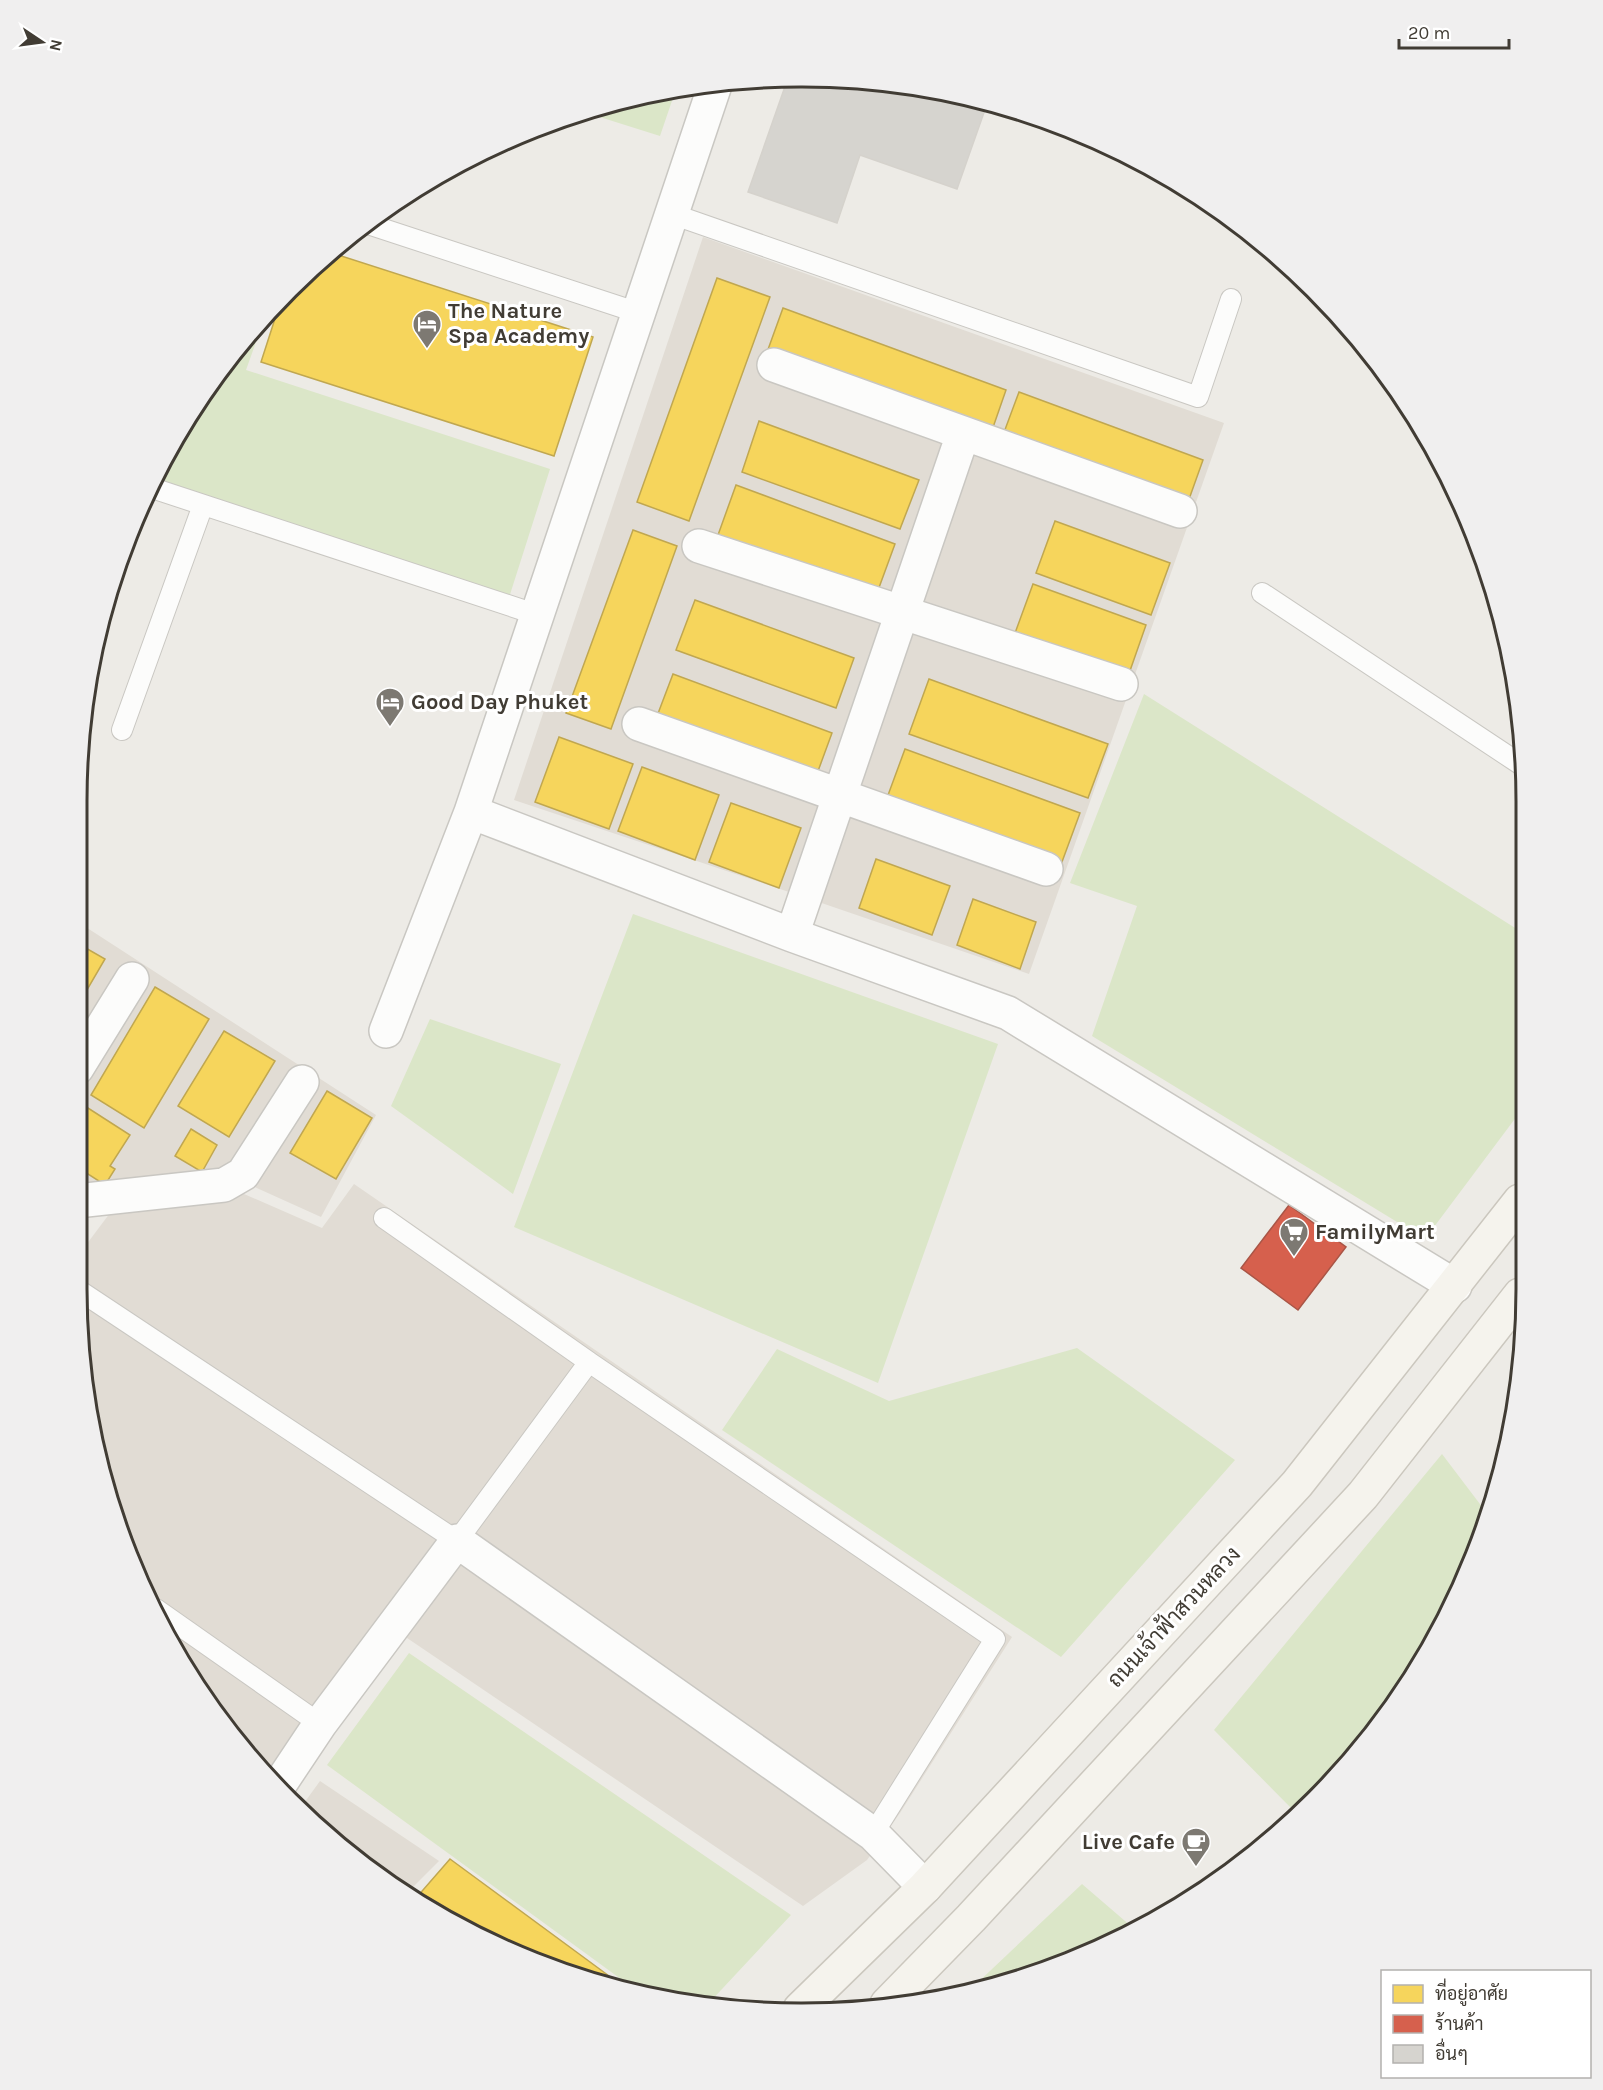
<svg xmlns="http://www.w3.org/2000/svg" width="1603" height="2090" viewBox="0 0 1603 2090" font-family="Karla,Sarabun,sans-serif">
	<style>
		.residential { fill: #e1dcd4 }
		.green { fill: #dbe6c8 }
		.homes { fill: #f6d55c; stroke: #c0a750; stroke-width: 1.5 }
		.shops { fill: #d6604d; stroke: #a95546; stroke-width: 1.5 }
		.building { fill: #d6d4cf; stroke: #d5d2cc; stroke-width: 1.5 }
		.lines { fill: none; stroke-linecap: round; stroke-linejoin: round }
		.lane-casing { stroke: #c9c7c2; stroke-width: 22 }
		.street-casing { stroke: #c9c7c2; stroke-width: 36 }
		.secondary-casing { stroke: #cbc7be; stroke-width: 36 }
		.lane { stroke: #fcfcfb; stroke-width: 20 }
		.street { stroke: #fcfcfb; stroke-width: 33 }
		.secondary { stroke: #f5f3ed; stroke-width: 33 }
		.labels { text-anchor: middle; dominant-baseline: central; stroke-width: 6; stroke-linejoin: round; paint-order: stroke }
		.poi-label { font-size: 22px; font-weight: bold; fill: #413c34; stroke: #fff; text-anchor: start }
		.street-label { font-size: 22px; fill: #413c34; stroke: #fff }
		.rim { fill: none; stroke: #413c34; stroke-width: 3 }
	</style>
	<rect width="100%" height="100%" fill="#edebe6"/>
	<path class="residential" d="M 703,237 L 1224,423 L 1029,974 L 804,897 L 514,800 Z
		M 78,922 L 376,1115 L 321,1217 L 246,1183 L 77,1202 Z
		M 354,1184 L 1012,1637 L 900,1813 L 867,1860 L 803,1906 L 379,1619 L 269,1775 L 174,1651 L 101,1476 L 77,1289 L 77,1257 L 113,1209 L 244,1194 L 322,1228 Z
		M 320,1781 L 439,1861 L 407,1893 L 360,1864 L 299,1810 Z"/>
	<path class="green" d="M 676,89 L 660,136 L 587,113 L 660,91 Z
		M 259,323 L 262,325 L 246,370 L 550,469 L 506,607 L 145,497 L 151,481 L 226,360 Z
		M 1144,694 L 1520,931 L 1520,1112 L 1425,1239 L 1092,1036 L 1137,906 L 1070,883 Z
		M 633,914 L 998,1044 L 878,1383 L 514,1227 Z
		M 430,1019 L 561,1064 L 513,1194 L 391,1106 Z
		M 1077,1348 L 1235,1460 L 1061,1657 L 722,1430 L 777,1349 L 889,1401 Z
		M 1442,1454 L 1489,1516 L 1488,1522 L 1429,1651 L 1346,1767 L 1294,1813 L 1294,1811 L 1214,1730 Z
		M 409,1653 L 791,1915 L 709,2003 L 660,1999 L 640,1993 L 327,1765 Z
		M 1082,1884 L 1132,1927 L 1035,1975 L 973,1987 Z"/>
	<path class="homes" d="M 332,253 L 593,337 L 554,456 L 261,362 L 282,297 Z
		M 717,278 L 770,297 L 689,521 L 637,502 Z
		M 276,304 L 269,324 L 261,321 Z
		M 783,308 L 1006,390 L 990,436 L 766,355 Z
		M 1019,392 L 1203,460 L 1188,502 L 1003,435 Z
		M 759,421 L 919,480 L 900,529 L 742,472 Z
		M 736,485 L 895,544 L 877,593 L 718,535 Z
		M 1055,521 L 1170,563 L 1151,615 L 1036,573 Z
		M 633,530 L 677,546 L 611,729 L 566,713 Z
		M 1033,584 L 1146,625 L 1125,685 L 1011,644 Z
		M 695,600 L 854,658 L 836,708 L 676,650 Z
		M 673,674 L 832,733 L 814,782 L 654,724 Z
		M 929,679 L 1108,744 L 1088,798 L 909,734 Z
		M 559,737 L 633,764 L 609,829 L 535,802 Z
		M 905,749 L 1080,813 L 1059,870 L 884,806 Z
		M 642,767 L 719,795 L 695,860 L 618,831 Z
		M 731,803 L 801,828 L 779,888 L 709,862 Z
		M 876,859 L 950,886 L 932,935 L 859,908 Z
		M 973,899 L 1036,922 L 1020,969 L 957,945 Z
		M 77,943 L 105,959 L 77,1007 Z
		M 155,987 L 209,1019 L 144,1128 L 91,1095 Z
		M 224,1031 L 275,1061 L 229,1137 L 178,1106 Z
		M 327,1091 L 372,1118 L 336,1179 L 290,1153 Z
		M 77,1101 L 130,1135 L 110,1166 L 115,1169 L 105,1185 L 85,1172 L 77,1184 Z
		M 191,1129 L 217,1145 L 202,1172 L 175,1156 Z
		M 450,1859 L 624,1987 L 481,1939 L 416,1898 Z"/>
	<path class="shops" d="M 1289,1205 L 1346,1247 L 1298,1310 L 1241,1268 Z"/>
	<path class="building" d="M 801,77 L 943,90 L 987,104 L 957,189 L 860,155 L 837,223 L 748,192 L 788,78 Z"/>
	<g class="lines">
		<g class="lane-casing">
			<path id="lane" d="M 672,214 L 1198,397 L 1231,299
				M 368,224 L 639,313
				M 149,487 L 538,615
				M 1262,593 L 1520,764
				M 122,730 L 203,505
				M 384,1218 L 589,1362
				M 77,1289 L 457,1541 L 589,1362 L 995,1639 L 873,1834
				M 156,1609 L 320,1724"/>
		</g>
		<g class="street-casing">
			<path id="street" d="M 715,85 L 471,812 L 792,935 L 1008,1013 L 1455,1286
				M 774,365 L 1180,511
				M 699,546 L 1121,684
				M 639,724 L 1046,869
				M 792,935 L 963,434
				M 386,1031 L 471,812
				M 77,1068 L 132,979
				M 77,1201 L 224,1185 L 243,1174 L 302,1082
				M 278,1787 L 320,1724 L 457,1541 L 873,1834 L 925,1887"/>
		</g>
		<g class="secondary-casing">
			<path id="secondary" d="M 887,2004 L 971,1918 L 1363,1495 L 1520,1295
				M 800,2009 L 925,1887 L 1297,1484 L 1520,1201"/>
		</g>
		<use href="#lane" class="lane"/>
		<use href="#street" class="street"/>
		<use href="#secondary" class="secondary"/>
	</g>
	<defs>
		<g id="hotel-pin" transform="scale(1.5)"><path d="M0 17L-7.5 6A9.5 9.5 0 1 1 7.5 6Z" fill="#7d7972" stroke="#fff"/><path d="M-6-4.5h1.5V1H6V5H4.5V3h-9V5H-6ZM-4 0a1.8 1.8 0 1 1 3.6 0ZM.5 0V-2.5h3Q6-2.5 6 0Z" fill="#fff"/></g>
		<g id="supermarket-pin" transform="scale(1.5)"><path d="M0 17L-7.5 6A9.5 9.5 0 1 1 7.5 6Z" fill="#7d7972" stroke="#fff"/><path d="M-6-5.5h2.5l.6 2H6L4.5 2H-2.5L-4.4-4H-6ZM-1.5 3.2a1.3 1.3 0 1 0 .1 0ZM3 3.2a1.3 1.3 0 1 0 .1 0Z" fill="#fff"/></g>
		<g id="cafe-pin" transform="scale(1.5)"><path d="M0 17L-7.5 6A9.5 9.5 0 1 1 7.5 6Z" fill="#7d7972" stroke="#fff"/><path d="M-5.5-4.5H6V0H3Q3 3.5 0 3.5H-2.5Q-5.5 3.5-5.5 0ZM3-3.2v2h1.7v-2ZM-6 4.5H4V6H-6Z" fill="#fff"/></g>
	</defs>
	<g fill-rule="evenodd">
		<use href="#hotel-pin" x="427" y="324"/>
		<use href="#hotel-pin" x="390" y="702"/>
		<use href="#supermarket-pin" x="1294" y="1232"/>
		<use href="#cafe-pin" x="1196" y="1842"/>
	</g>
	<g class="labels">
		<g class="poi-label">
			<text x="448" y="311">The Nature<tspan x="448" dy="25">Spa Academy</tspan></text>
			<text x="411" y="702">Good Day Phuket</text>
			<text x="1315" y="1232">FamilyMart</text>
			<text x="1175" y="1842" text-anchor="end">Live Cafe</text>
		</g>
		<g class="street-label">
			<text transform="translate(1174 1617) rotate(-47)">ถนนเจ้าฟ้าสวนหลวง</text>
		</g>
	</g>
	<path d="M0 0H1603V2090H0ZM801 87H802A714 714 0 0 1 1516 801V1289A714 714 0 0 1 802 2003H801A714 714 0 0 1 87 1289V801A714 714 0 0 1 801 87Z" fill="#f0efef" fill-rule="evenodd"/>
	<path class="rim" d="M801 87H802A714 714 0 0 1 1516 801V1289A714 714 0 0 1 802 2003H801A714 714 0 0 1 87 1289V801A714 714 0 0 1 801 87Z"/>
	<rect x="1381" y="1970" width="210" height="108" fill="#ffffff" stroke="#b3b1ae" stroke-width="1.5"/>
	<rect x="1393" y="1985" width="30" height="18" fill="#f6d55c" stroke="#b3b1ae" stroke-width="1.5"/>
	<text x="1435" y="2000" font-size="18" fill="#413c34">ที่อยู่อาศัย</text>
	<rect x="1393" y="2015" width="30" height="18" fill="#d6604d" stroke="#b3b1ae" stroke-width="1.5"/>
	<text x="1435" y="2030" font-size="18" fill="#413c34">ร้านค้า</text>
	<rect x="1393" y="2045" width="30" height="18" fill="#d6d4cf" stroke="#b3b1ae" stroke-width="1.5"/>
	<text x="1435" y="2060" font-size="18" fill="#413c34">อื่นๆ</text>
	<g transform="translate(42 42) rotate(103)" stroke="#ffffff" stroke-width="4.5" paint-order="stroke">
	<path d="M0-4.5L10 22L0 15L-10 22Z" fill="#413c34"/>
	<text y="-9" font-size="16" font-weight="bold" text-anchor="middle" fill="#413c34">N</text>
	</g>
	<path d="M1399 39v9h110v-9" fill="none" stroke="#413c34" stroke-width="3"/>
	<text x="1408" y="39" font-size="18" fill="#413c34" stroke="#ffffff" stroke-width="4.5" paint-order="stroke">20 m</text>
</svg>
